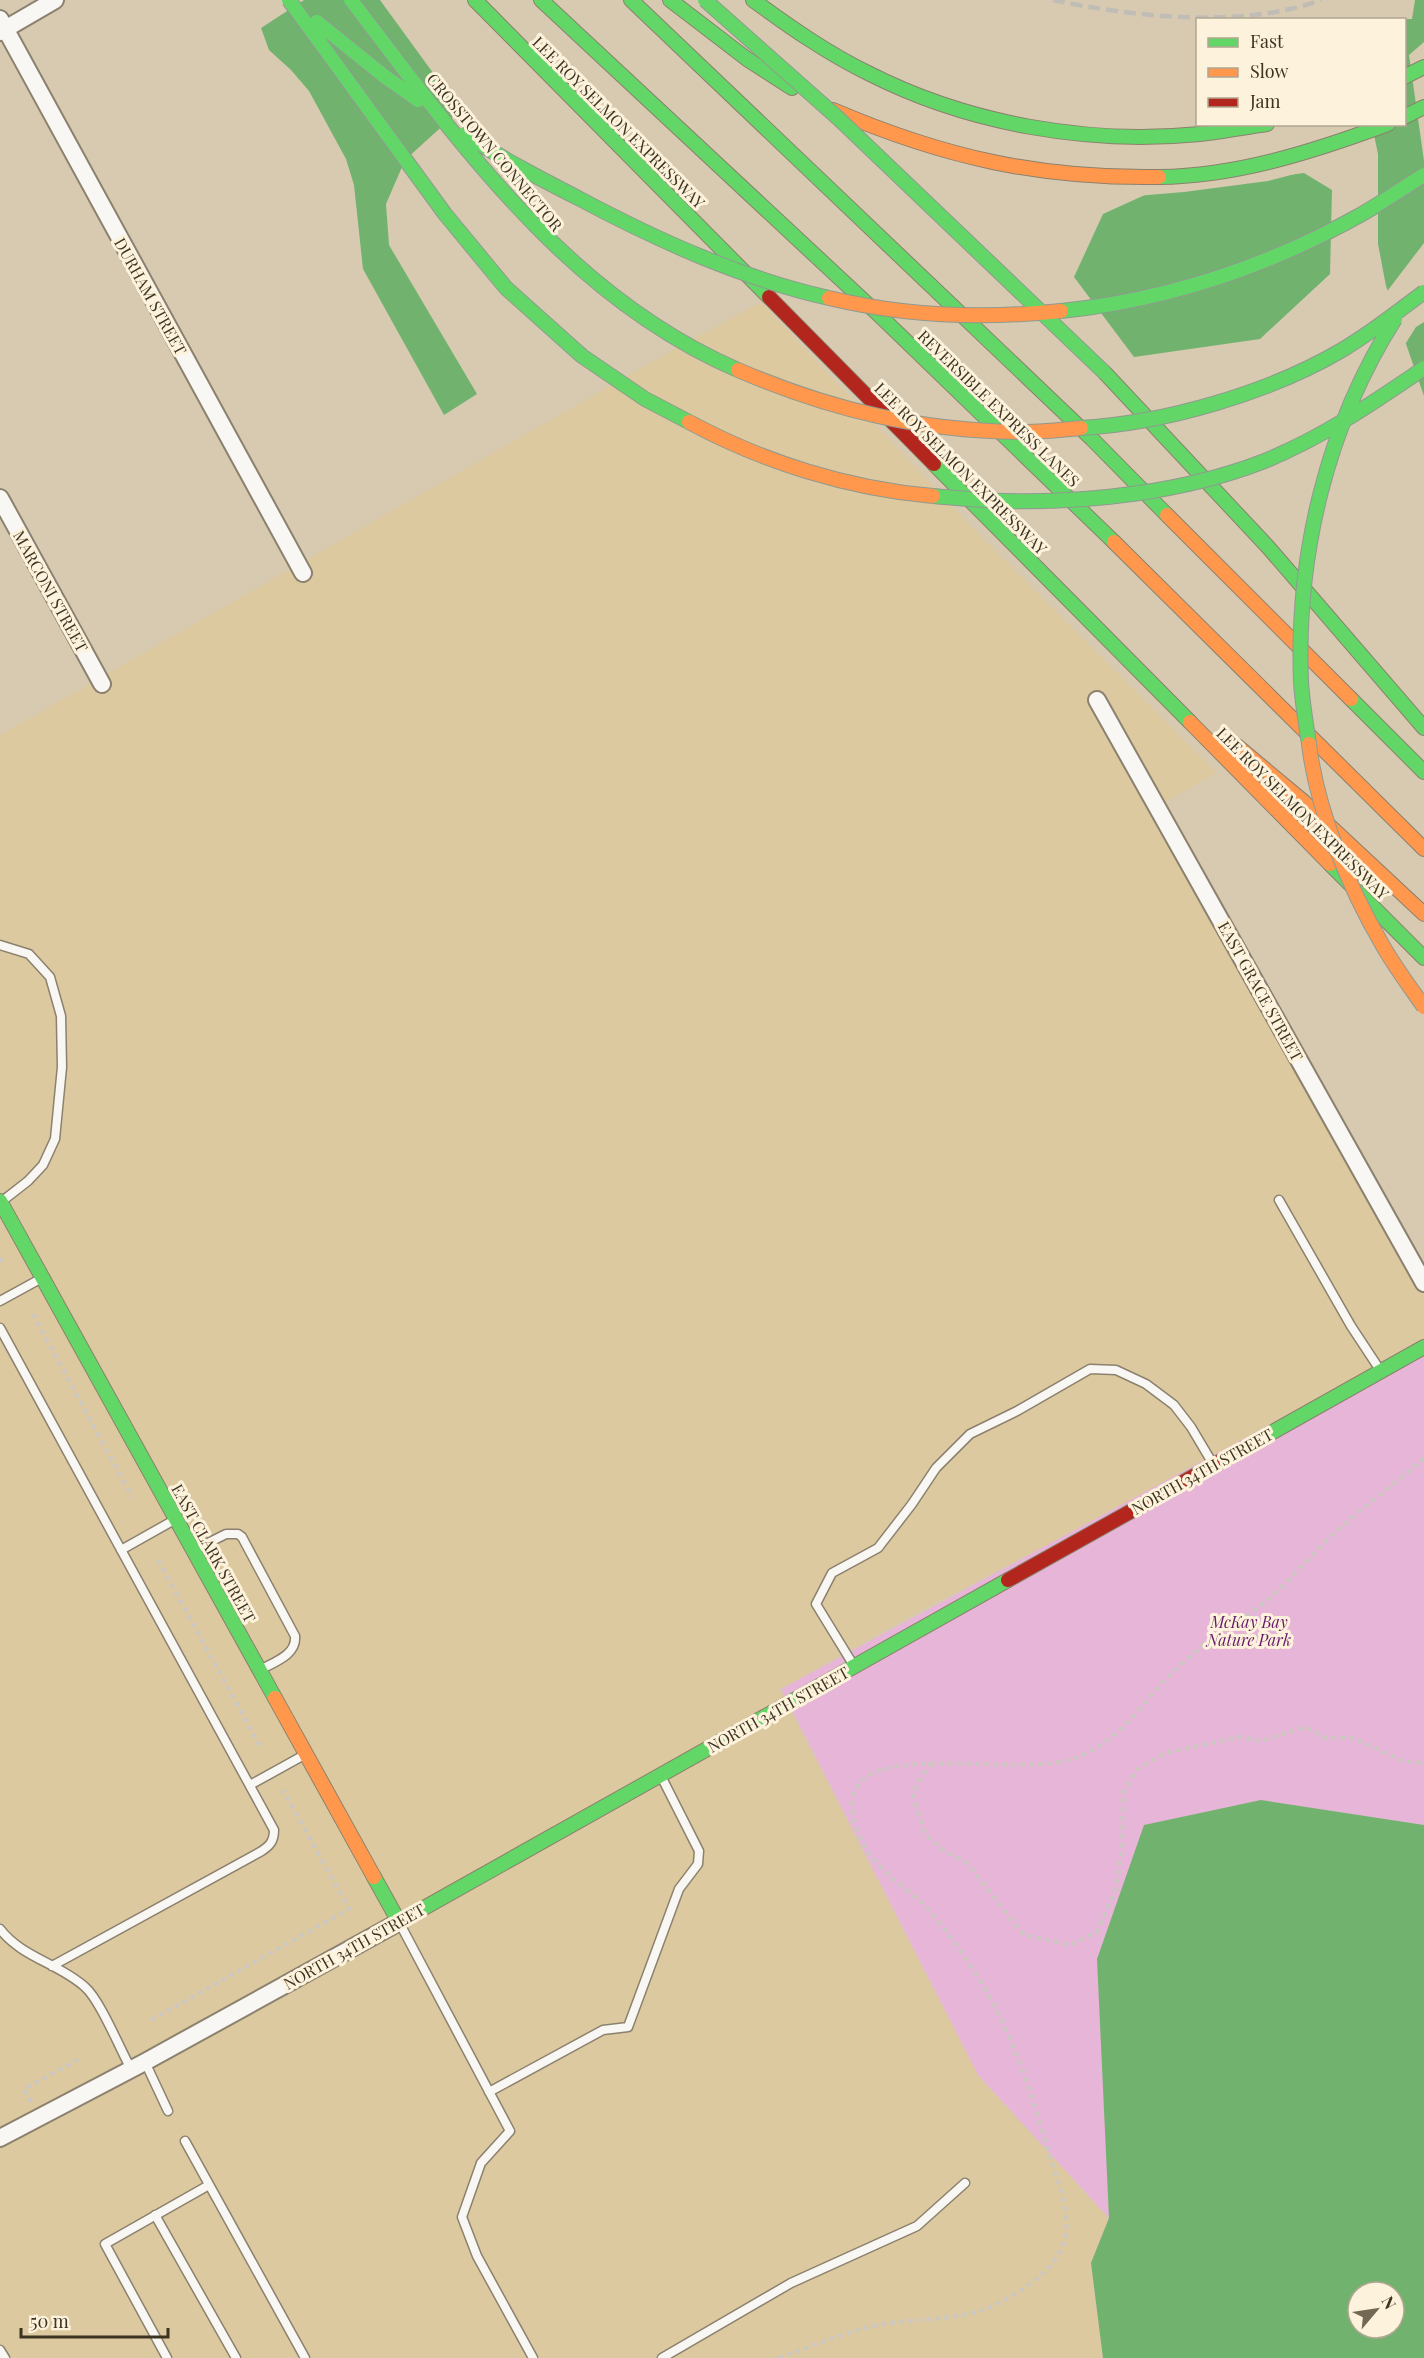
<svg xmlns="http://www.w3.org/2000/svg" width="1424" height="2358" viewBox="0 0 1424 2358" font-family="'Playfair Display',serif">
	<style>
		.built { fill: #dcc9a0 }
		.green { fill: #e7b5d7; fill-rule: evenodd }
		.water { fill: #72b26f; fill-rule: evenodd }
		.pier { fill: #d7cab1 }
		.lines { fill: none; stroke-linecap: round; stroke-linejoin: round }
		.lane-casing { stroke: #8b816e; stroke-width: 11 }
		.street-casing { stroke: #8b816e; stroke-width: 20 }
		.fast-casing { stroke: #8b816e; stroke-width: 16 }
		.slow-casing { stroke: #8b816e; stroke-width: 16 }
		.jam-casing { stroke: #8b816e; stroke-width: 16 }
		.path { stroke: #ccc8c1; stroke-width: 4; stroke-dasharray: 4.5 4.5; stroke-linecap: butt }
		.lane { stroke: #f9f7f3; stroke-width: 8 }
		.street { stroke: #f9f7f3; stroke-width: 16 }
		.fast { stroke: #63d668; stroke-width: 14 }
		.slow { stroke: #ff974d; stroke-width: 14 }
		.jam { stroke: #b3261e; stroke-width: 14 }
		.rail { stroke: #c0bcb6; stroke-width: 4.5; stroke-dasharray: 12 6; stroke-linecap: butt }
		.fast-bridge-casing { stroke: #909a90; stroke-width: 16; stroke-linecap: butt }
		.slow-bridge-casing { stroke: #909a90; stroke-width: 16; stroke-linecap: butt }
		.fast-bridge { stroke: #63d668; stroke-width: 14 }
		.slow-bridge { stroke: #ff974d; stroke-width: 14 }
		.labels { text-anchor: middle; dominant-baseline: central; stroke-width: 6; stroke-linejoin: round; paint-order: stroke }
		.street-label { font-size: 16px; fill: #3c3321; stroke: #fdf2db }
		.park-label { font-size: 16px; font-style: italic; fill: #661a6a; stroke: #fdf2db }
	</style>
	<rect width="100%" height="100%" fill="#d7cab1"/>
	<path class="built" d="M 761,302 L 956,511 L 1217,773 L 1165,802 L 1206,886 L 1424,1291 L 1424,1350 L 916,1613 L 781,1689 L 778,1686 L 978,2075 L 1109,2219 L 1091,2263 L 1103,2358 L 0,2358 L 0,735 L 678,347 Z"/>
	<path class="green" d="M 1424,1341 L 1424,2358 L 1103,2358 L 1091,2263 L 1109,2218 L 978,2075 L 781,1689 ZM 1358,2292 L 1394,2292 L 1394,2328 L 1358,2328 Z"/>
	<path class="water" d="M 304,0 L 380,0 L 460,110 L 405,160 L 386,204 L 389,245 L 477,394 L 444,415 L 363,269 L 354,185 L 346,159 L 309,91 L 291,70 L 269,50 L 261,28 Z
		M 1415,0 L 1424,0 L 1424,42 L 1409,55 L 1424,161 L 1424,396 L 1386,286 L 1378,244 L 1378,154 L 1372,125 L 1404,124 L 1404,20 L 1387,19 L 1412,19 Z
		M 1304,173 L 1332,190 L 1330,274 L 1260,339 L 1134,357 L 1074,277 L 1103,214 L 1147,194 Z
		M 1261,1800 L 1424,1825 L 1424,2358 L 1103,2358 L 1091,2263 L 1109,2218 L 1097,1959 L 1144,1825 ZM 1358,2292 L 1394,2292 L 1394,2328 L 1358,2328 Z"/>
	<path class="pier" d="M 1303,170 L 1306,171 L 1268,181 L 1184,192 L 1136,196 L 1146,191 Z
		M 1424,243 L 1424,322 L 1416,327 L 1404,346 L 1385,294 Z"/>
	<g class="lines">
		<g class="lane-casing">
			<path id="lane" d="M 0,945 L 29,954 L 50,977 L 61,1016 L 62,1067 L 55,1139 L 43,1165 L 28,1181 L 1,1202
				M 1279,1200 L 1351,1326 L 1380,1370
				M 0,1301 L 42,1278
				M 0,1328 L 274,1830 C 274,1841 270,1846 260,1852 L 52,1966
				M 121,1550 L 176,1519
				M 194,1550 L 226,1534 L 238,1534 L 242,1537 L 295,1636 C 297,1655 274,1662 260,1670
				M 854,1666 L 816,1604 L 832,1573 L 878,1548 L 912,1504 L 936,1468 L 970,1434 L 1017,1411 L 1090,1369 L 1116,1370 L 1146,1384 L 1174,1405 L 1191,1427 L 1213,1464
				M 250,1785 L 306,1754
				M 399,1922 L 510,2131 L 481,2163 L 462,2217 L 477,2256 L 533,2358
				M 0,1929 C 21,1957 60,1964 85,1987 C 100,2000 120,2049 131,2069
				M 145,2062 L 168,2111
				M 489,2092 L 603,2030 L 628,2027 L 679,1889 L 698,1864 L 699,1851 L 661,1776
				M 185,2141 L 305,2358
				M 155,2215 L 236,2358
				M 0,2350 L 5,2358
				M 167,2358 L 105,2244 L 209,2185
				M 662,2358 L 791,2283 L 917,2226 L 965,2183"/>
		</g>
		<g class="street-casing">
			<path id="street" d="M 0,19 L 303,573
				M 0,32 L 55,0
				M 0,498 L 102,684
				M 1097,700 L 1424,1283
				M 0,2138 L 145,2062 L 399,1922"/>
		</g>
		<g class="fast-casing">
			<path id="fast" d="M 475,0 L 769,297
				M 541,0 L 877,313 L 1114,542
				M 631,0 L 1092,439 L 1167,515
				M 670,0 L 747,59 L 792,88
				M 753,0 C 790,27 827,53 868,73 C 968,124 1088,145 1200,134 C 1222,132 1245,127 1267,124
				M 1404,77 L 1424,67
				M 1404,117 L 1424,107
				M 1159,177 C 1238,176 1315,151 1388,124
				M 1105,373 L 1268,547 L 1424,728
				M 934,464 L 1190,722
				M 1351,699 L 1424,772
				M 1330,864 L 1424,958
				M 0,1201 L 275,1698
				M 1262,1438 L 1424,1347
				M 374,1877 L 399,1922 L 1008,1580"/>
		</g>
		<g class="slow-casing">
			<path id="slow" d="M 833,110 C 943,157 1039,179 1159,177
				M 1167,515 L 1351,699
				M 1114,542 L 1424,849
				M 1190,722 L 1330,864
				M 1237,746 L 1304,802 L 1424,914
				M 275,1698 L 374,1877"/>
		</g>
		<g class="jam-casing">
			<path id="jam" d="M 769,297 L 934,464
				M 1008,1580 L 1262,1438"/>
		</g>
		<path class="path" d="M 0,1258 L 3,1264
			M 33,1314 L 132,1497
			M 158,1560 L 261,1748
			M 931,1763 L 915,1788 L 913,1796 L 925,1834 L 943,1850 L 966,1862 L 1024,1935 L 1070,1945 L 1097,1932 L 1117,1886 L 1122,1844 L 1123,1793 L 1136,1770 L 1165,1753 L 1240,1737 L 1261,1741 L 1305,1727 L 1326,1738 L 1353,1738 L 1403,1761 L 1424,1763
			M 151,2020 L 349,1909 L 283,1790
			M 31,2102 L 24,2089 L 79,2059
			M 779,2358 C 810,2347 842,2333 873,2326 C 906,2319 940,2321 972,2313 C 991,2309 1011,2297 1027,2286 C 1043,2275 1060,2259 1065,2239 C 1071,2213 1058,2182 1050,2157 C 1036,2109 1021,2059 998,2013 C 982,1980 958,1946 935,1917 C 916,1893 886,1878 869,1853 C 857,1837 846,1807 856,1788 C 881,1742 1027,1779 1078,1757 C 1118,1740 1135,1713 1163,1682 C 1175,1669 1189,1658 1202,1646 C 1222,1629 1246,1618 1265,1602 C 1289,1582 1308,1558 1330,1537 C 1360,1509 1394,1485 1424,1458"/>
		<use href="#lane" class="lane"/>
		<use href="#street" class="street"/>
		<use href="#fast" class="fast"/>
		<use href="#slow" class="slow"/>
		<use href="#jam" class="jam"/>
		<path class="rail" d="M 1053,0 C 1134,17 1242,29 1321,0"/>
		<g class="fast-bridge-casing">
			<path id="fast-bridge" d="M 289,0 L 445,214 L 506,288 L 582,356 L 645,399 L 689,422
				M 351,0 C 460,143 568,297 738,370
				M 705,0 L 838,118 L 1105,373
				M 317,22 L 384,76 L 418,100
				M 465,134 C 502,159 541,179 580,199 C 659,241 741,278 829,298
				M 1061,311 C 1167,300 1269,266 1362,214 C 1383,202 1403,188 1424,175
				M 1081,428 C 1165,423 1269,393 1342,350 C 1371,333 1397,312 1424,292
				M 933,496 C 957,498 981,501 1006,501 C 1089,503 1184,492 1262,462 C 1320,439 1373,403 1424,368
				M 1309,744 C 1306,723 1302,702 1301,681 C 1296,555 1327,426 1395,319"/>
		</g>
		<g class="slow-bridge-casing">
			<path id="slow-bridge" d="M 829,298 C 904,316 984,319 1061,311
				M 738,370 C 831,410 920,431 1022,432 C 1041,432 1061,430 1081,428
				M 689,422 C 763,462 849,489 933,496
				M 1309,744 C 1317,811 1349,888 1383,946 C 1395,967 1410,987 1424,1007"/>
		</g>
		<use href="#fast-bridge" class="fast-bridge"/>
		<use href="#slow-bridge" class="slow-bridge"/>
	</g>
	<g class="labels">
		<g class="street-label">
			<text transform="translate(619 122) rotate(45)">LEE ROY SELMON EXPRESSWAY</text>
			<text transform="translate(495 152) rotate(50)">CROSSTOWN CONNECTOR</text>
			<text transform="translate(151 296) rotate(61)">DURHAM STREET</text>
			<text transform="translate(999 408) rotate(44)">REVERSIBLE EXPRESS LANES</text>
			<text transform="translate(961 468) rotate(45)">LEE ROY SELMON EXPRESSWAY</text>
			<text transform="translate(51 591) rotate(61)">MARCONI STREET</text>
			<text transform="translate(1303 813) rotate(45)">LEE ROY SELMON EXPRESSWAY</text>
			<text transform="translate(1261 991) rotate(61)">EAST GRACE STREET</text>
			<text transform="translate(1202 1471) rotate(-29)">NORTH 34TH STREET</text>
			<text transform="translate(214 1553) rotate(61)">EAST CLARK STREET</text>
			<text transform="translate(778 1709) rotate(-29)">NORTH 34TH STREET</text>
			<text transform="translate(354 1946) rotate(-29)">NORTH 34TH STREET</text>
		</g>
		<g class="park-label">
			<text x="1249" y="1621">McKay Bay<tspan x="1249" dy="18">Nature Park</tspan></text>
		</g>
	</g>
	<rect x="1196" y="18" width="210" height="108" fill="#fdf2db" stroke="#b0a691" stroke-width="1.5"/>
	<rect x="1208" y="38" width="30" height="9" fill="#63d668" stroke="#b0a691" stroke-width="1.5"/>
	<text x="1250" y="48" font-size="18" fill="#3c3321">Fast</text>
	<rect x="1208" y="68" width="30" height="9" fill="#ff974d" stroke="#b0a691" stroke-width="1.5"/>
	<text x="1250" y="78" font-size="18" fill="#3c3321">Slow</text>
	<rect x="1208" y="98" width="30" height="9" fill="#b3261e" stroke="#b0a691" stroke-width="1.5"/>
	<text x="1250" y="108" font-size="18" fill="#3c3321">Jam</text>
	<g transform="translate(1376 2310) rotate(61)"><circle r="28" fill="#fdf2db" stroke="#b0a691" stroke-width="1.5"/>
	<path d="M0-4.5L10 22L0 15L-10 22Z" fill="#726853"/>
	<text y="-9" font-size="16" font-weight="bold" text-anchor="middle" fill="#3c3321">N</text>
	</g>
	<path d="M21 2328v9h147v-9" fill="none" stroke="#3c3321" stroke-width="3"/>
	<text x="30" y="2328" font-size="18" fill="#3c3321" stroke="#fdf2db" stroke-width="4.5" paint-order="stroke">50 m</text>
</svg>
